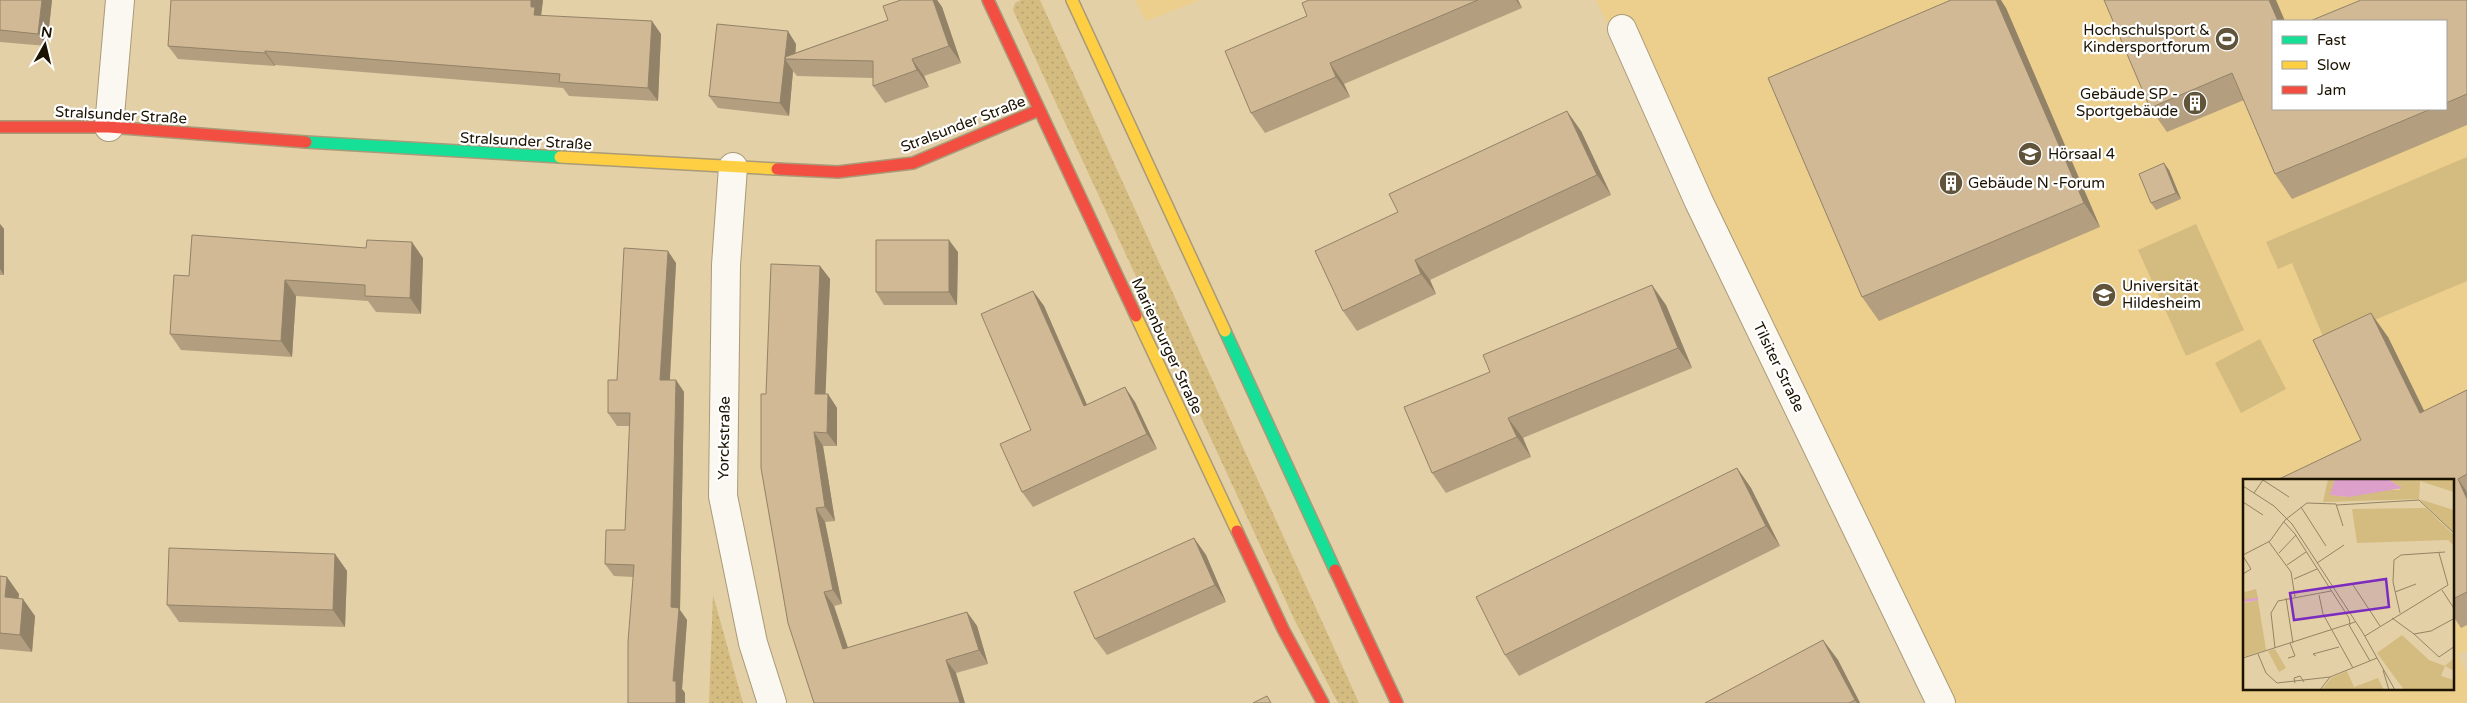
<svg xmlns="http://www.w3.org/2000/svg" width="2467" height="703" viewBox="0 0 2467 703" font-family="'Varela Round',sans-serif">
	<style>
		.built { fill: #eccf8d; fill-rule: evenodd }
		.grass { fill: url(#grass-dots) }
		.park { fill: #d4bb80 }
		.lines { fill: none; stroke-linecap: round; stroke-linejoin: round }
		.street-casing { stroke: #a99a78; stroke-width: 30 }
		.fast-casing { stroke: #a99a78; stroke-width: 14 }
		.slow-casing { stroke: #a99a78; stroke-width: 14 }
		.jam-casing { stroke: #a99a78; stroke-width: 14 }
		.street { stroke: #fbf8f2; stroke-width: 28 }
		.fast { stroke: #16e098; stroke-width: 11 }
		.slow { stroke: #ffcf43; stroke-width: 11 }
		.jam { stroke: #f24e42; stroke-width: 11 }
		.wall { fill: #b39f7f }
		.shaded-wall { fill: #928268 }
		.building { fill: #d0b994; stroke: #928268 }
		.labels { text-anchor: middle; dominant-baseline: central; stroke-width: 4.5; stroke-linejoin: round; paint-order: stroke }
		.poi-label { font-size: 15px; fill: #1b1200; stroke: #fff; text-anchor: start }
		.street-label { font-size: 15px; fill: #1b1200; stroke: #fff }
		.inset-river { fill: none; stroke: #dda0ca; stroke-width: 2.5 }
		.inset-road { fill: none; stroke: #938464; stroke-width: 1 }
		.view { fill: #7b2cbf; fill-opacity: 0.15; stroke: #7b2cbf; stroke-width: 2.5 }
		.inset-edge { fill: none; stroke: #1b1200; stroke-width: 2.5 }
	</style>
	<defs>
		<pattern id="grass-dots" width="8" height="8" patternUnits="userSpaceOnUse" patternTransform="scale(1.25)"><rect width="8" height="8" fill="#d4bb80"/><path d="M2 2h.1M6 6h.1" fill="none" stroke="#b5a06d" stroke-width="1.8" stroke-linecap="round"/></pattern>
	</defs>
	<rect width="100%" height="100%" fill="#e3d0a6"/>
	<path class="built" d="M 1135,0 L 1200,0 L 1146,21 Z
		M 1596,0 L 2467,0 L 2467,651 L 2458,654 L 2467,675 L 2467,703 L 1940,703 ZM 2273,21 L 2446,21 L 2446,109 L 2273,109 ZM 2244,480 L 2453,480 L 2453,689 L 2244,689 Z"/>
	<path class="grass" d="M 1021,0 L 1040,0 L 1359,703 L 1338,703 L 1296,623 L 1013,10 L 1015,3 Z
		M 713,595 L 743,703 L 709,703 Z"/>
	<path class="park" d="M 2467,157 L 2467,281 L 2325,341 L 2292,263 L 2278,269 L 2266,242 Z
		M 2196,224 L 2244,330 L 2186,356 L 2138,250 Z
		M 2260,339 L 2286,389 L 2241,413 L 2215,363 Z"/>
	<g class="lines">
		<g class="street-casing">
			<path id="street" d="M 1622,29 L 1699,202 L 1941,703
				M 109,127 L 120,0
				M 733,167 L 726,265 L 723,496 L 753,643 L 772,703"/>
		</g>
		<g class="fast-casing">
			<path id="fast" d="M 306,142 L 560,157
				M 1225,331 L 1335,570"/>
		</g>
		<g class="slow-casing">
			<path id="slow" d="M 1072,0 L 1225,331
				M 560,157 L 777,169
				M 1136,316 L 1237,531"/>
		</g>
		<g class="jam-casing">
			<path id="jam" d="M 988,0 L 1136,316
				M 0,127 L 109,127 L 306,142
				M 777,169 L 838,172 L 913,163 L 1039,110
				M 1237,531 L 1283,629 L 1323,703
				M 1335,570 L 1397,703"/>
		</g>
		<use href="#street" class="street"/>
		<use href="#fast" class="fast"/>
		<use href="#slow" class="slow"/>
		<use href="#jam" class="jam"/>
	</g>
	<path class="wall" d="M 0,0 L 52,0 L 47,46 L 0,42 Z
		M 171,0 L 543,0 L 541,15 L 661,34 L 658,101 L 569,96 L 563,88 L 275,65 L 275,66 L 178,59 L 168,46 Z
		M 901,0 L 937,0 L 942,7 L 961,63 L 924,76 L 929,87 L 885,103 L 873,86 L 873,78 L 797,76 L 793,71 L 789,116 L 718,108 L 709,96 L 796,44 L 795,53 L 888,20 Z
		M 1309,0 L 1518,0 L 1522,8 L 1344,84 L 1350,97 L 1265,133 L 1251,113 L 1307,16 Z
		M 2276,0 L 2273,109 L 2446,109 L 2446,21 L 2467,0 L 2467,125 L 2292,199 L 2275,174 L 2244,100 L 2167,132 L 2150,108 Z
		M 2006,8 L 2100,227 L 1879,321 L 1862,297 Z
		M 1581,131 L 1611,195 L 1430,280 L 1436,294 L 1357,331 L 1343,311 Z
		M 2169,170 L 2181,199 L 2156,210 L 2151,203 Z
		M 0,224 L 4,229 L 4,275 L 0,275 Z
		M 958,252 L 957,305 L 884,305 L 876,292 Z
		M 423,258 L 421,314 L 376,312 L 368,301 L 296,296 L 292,357 L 181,350 L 170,334 L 189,276 Z
		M 676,263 L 670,380 L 676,380 L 684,392 L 680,610 L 687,620 L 682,689 L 685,693 L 685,703 L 633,577 L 614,576 L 605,564 L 625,530 L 630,426 L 617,426 L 608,413 L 617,380 Z
		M 820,266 L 830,279 L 825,394 L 828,394 L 837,408 L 837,446 L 823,446 L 835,521 L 825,522 L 842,604 L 834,606 L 848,648 L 967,612 L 977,626 L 988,664 L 956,673 L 814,703 L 766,394 Z
		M 1033,291 L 1044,306 L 1087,405 L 1135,402 L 1157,449 L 1033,507 L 1022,492 L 1031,430 Z
		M 1666,305 L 1692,368 L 1523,438 L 1531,457 L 1446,493 L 1432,473 Z
		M 2388,337 L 2424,411 L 2467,390 L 2467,625 L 2461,628 L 2453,616 L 2453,480 L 2361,440 Z
		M 1737,468 L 1751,488 L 1780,546 L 1519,676 L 1505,655 Z
		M 1194,538 L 1206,555 L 1226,602 L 1107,655 L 1095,639 Z
		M 335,554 L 347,571 L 345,627 L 179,622 L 167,605 Z
		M 0,576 L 19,594 L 18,598 L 35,616 L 32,652 L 0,649 Z
		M 1823,640 L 1838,660 L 1860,703 L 1705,703 Z"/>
	<path class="shaded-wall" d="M 42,0 L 52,0 L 47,46 L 38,34 Z
		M 531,0 L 543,0 L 541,16 L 534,15 L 531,7 Z
		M 933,0 L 937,0 L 942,7 L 961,63 L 949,46 Z
		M 1516,0 L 1518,0 L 1522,8 Z
		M 1996,0 L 2001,0 L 2006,8 L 2100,227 L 2084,203 Z
		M 2269,0 L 2276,0 L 2285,21 L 2278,21 Z
		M 652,21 L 661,34 L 658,101 L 648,88 Z
		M 788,31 L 796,44 L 795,60 L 785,59 L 793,71 L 789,116 L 780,103 Z
		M 265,51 L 275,65 L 275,66 L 265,53 Z
		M 912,59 L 924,76 L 929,87 L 917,70 Z
		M 1330,63 L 1344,84 L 1350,97 L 1336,77 Z
		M 1567,111 L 1581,131 L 1611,195 L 1597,175 Z
		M 2164,163 L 2169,170 L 2181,199 L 2176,193 Z
		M 0,224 L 4,229 L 4,275 L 0,269 Z
		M 949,240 L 958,252 L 957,305 L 949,292 Z
		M 412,242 L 423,258 L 421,314 L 410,298 Z
		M 668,251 L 676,263 L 669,392 L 660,380 Z
		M 1415,260 L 1430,280 L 1436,294 L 1421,274 Z
		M 820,266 L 830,279 L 825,408 L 815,394 Z
		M 285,280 L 296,296 L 292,357 L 281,341 Z
		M 1652,285 L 1666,305 L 1692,368 L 1678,348 Z
		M 1033,291 L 1044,306 L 1094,421 L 1084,406 Z
		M 2371,313 L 2388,337 L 2437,437 L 2420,413 Z
		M 676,380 L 684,392 L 680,610 L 687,620 L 682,689 L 685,693 L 685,703 L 676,703 L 673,681 L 671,607 Z
		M 1125,387 L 1135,402 L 1157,449 L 1147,434 Z
		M 828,394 L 837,408 L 837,446 L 827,433 Z
		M 1508,418 L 1523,438 L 1531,457 L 1517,437 Z
		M 814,432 L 823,446 L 835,521 L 825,507 Z
		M 1737,468 L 1751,488 L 1780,546 L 1766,526 Z
		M 2458,479 L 2467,492 L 2467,499 Z
		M 816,508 L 825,522 L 842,604 L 833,590 Z
		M 1194,538 L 1206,555 L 1226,602 L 1215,585 Z
		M 335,554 L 347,571 L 345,627 L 333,610 Z
		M 7,577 L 19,594 L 17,614 L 5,597 Z
		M 824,592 L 834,606 L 853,663 L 843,649 Z
		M 23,599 L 35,616 L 32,652 L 20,635 Z
		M 967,612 L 977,626 L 988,664 L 979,650 Z
		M 1823,640 L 1838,660 L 1860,703 L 1857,703 L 1855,700 Z
		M 946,660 L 956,673 L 965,703 L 960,703 Z"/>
	<path class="building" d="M 0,0 L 42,0 L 38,34 L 0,30 Z
		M 171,0 L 531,0 L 531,7 L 535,7 L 534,15 L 652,21 L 648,88 L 559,82 L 560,74 L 265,51 L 265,53 L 168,46 Z
		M 901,0 L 933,0 L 949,46 L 912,59 L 917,70 L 873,86 L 873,61 L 785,59 L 785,57 L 888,20 L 883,6 Z
		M 1309,0 L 1478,0 L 1330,63 L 1336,77 L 1251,113 L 1225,51 L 1307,16 L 1302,3 Z
		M 1951,0 L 1996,0 L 2084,203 L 1862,297 L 1768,78 Z
		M 2104,0 L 2269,0 L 2278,21 L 2273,21 L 2273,109 L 2431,109 L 2275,174 L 2232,73 L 2150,108 Z
		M 2361,0 L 2467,0 L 2467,94 L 2446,103 L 2446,21 L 2310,21 Z
		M 717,24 L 788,31 L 780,103 L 709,96 Z
		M 1567,111 L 1597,175 L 1415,260 L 1421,274 L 1343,311 L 1315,251 L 1398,212 L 1389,194 Z
		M 2164,163 L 2176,193 L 2151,203 L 2139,174 Z
		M 192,235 L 366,248 L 367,240 L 412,242 L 410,298 L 365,296 L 365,285 L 285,280 L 281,341 L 170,334 L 174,275 L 189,276 Z
		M 876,240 L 949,240 L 949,292 L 876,292 Z
		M 624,248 L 668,251 L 660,380 L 676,380 L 671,607 L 679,608 L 673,681 L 676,681 L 676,703 L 628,703 L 628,642 L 634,565 L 605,564 L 606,530 L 625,530 L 630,413 L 608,413 L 608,380 L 617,380 Z
		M 771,264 L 820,266 L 815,394 L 828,394 L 827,433 L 814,432 L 825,507 L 816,508 L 833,590 L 824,592 L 843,649 L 967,612 L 979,650 L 946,660 L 960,703 L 814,703 L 788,623 L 761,468 L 761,394 L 766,394 Z
		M 1652,285 L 1678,348 L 1508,418 L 1517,437 L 1432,473 L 1404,407 L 1490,372 L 1483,355 Z
		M 1033,291 L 1084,406 L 1125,387 L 1147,434 L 1022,492 L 1000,444 L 1031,430 L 981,314 Z
		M 2371,313 L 2420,413 L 2467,390 L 2467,474 L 2458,479 L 2467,499 L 2467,592 L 2453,599 L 2453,480 L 2277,480 L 2361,440 L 2313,340 Z
		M 1737,468 L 1766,526 L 1505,655 L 1476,597 Z
		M 1194,538 L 1215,585 L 1095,639 L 1074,592 Z
		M 169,548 L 335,554 L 333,610 L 167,605 Z
		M 0,576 L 7,577 L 5,597 L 23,599 L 20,635 L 0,633 Z
		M 1823,640 L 1855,700 L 1849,703 L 1705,703 Z
		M 1267,696 L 1271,703 L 1253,703 Z"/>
	<defs>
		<g id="stadium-disc" transform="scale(1.25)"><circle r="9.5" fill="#61543a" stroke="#fff"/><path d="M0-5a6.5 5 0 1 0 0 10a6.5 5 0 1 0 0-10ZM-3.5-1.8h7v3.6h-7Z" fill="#fff"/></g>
		<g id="building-disc" transform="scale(1.25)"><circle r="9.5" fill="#61543a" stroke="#fff"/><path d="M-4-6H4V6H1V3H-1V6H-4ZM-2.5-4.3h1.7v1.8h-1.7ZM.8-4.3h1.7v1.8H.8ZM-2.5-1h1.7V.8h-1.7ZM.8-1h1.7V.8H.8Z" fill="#fff"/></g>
		<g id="university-disc" transform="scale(1.25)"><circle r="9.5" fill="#61543a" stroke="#fff"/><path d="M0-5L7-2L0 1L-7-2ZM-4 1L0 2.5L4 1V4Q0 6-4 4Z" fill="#fff"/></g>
	</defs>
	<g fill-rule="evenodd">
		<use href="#stadium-disc" x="2227" y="39"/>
		<use href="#building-disc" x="2195" y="103"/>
		<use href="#university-disc" x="2030" y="154"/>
		<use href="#building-disc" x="1951" y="183"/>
		<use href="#university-disc" x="2104" y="295"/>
	</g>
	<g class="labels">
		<g class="poi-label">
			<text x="2210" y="30" text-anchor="end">Hochschulsport &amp;<tspan x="2210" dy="17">Kindersportforum</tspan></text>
			<text x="2178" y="94" text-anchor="end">Gebäude SP -<tspan x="2178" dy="17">Sportgebäude</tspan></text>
			<text x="2048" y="154">Hörsaal 4</text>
			<text x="1968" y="183">Gebäude N -Forum</text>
			<text x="2122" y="286">Universität<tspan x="2122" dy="17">Hildesheim</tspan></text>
		</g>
		<g class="street-label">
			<text transform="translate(121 115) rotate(3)">Stralsunder Straße</text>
			<text transform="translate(963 124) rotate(-21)">Stralsunder Straße</text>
			<text transform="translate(526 141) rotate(3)">Stralsunder Straße</text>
			<text transform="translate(1167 346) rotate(65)">Marienburger Straße</text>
			<text transform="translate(1779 367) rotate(64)">Tilsiter Straße</text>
			<text transform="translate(724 438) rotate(-89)">Yorckstraße</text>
		</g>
	</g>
	<g transform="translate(2243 479)">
		<rect width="211" height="211" fill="#e3d0a6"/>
		<path d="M 85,0 L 92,0 L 88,16 L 106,18 L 136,11 L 157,11 L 155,6 L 177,2 L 176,20 L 211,31 L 211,54 L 176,20 L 80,23 ZM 183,29 L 211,56 L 211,67 L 205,61 L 114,64 L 109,30 ZM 0,110 L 2,113 L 13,110 L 15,119 L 0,122 Z" fill="#d4bb80"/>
		<path d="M 145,0 L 211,0 L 211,13 L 177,2 L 155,6 ZM 15,121 L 23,171 L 0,178 L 0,124 Z" fill="#d4bb80"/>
		<path d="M 104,192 L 111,208 L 135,199 L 141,211 L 79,211 L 88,199 Z" fill="#d4bb80"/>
		<path d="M 159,156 L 186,181 L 202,187 L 211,179 L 211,192 L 202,187 L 198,197 L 211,201 L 211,211 L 161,211 L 134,174 ZM 32,170 L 43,189 L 36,193 L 25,172 Z" fill="#d4bb80"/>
		<path d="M 92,0 L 145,0 L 159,9 L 106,18 L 87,16 Z" fill="#dda0ca"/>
		<path class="inset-river" d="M 0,122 L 15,120"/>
		<path class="inset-road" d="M 0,7 L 31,27 L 49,45 L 120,154 L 152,211M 11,14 L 20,1 L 46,18M 0,23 L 20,36M 94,26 L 176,21 L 212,55M 58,28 L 83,67M 41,43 L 52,55 L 106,139 L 107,146M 26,63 L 48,93 L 52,118M 36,74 L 53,56M 0,76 L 27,62 L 42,41 L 64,24 L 93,25 L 100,47M 0,77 L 8,90 L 0,95M 74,84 L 101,66M 44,86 L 63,73M 51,100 L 74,90M 110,106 L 137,147M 199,111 L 212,131M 152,113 L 173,105M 76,116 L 80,135 L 110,189M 43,119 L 50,164M 157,134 L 150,103 L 151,81 L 158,76 L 202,73M 149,139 L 171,155 L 188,152 L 212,139M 106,146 L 127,182M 171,155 L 196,178 L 212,167M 122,157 L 205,106 L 196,74M 32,169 L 28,134 L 35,122 L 88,112M 15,175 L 23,194 L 34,204 L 87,198M 73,177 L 70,175 L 96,168M 0,179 L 112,143M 45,179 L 52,177 L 47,164M 140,191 L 146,211M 52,204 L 51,199 L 57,197 L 61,203M 77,211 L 87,198 L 134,179"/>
		<path class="view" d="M 143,100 L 146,128 L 51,141 L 47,114 Z"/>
		<rect width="211" height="211" class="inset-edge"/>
	</g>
	<rect x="2272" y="20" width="175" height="90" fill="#ffffff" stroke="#a4a099"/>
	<rect x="2282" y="36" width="25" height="8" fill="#16e098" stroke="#a4a099"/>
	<text x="2317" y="45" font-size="15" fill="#1b1200">Fast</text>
	<rect x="2282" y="61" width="25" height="8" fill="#ffcf43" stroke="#a4a099"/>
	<text x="2317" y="70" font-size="15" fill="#1b1200">Slow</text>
	<rect x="2282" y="86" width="25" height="8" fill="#f24e42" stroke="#a4a099"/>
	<text x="2317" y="95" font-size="15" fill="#1b1200">Jam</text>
	<g transform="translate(45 45) rotate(8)" stroke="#ffffff" stroke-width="4" paint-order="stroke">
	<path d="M0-4L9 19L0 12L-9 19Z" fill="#1b1200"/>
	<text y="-8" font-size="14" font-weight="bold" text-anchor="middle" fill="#1b1200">N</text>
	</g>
</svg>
